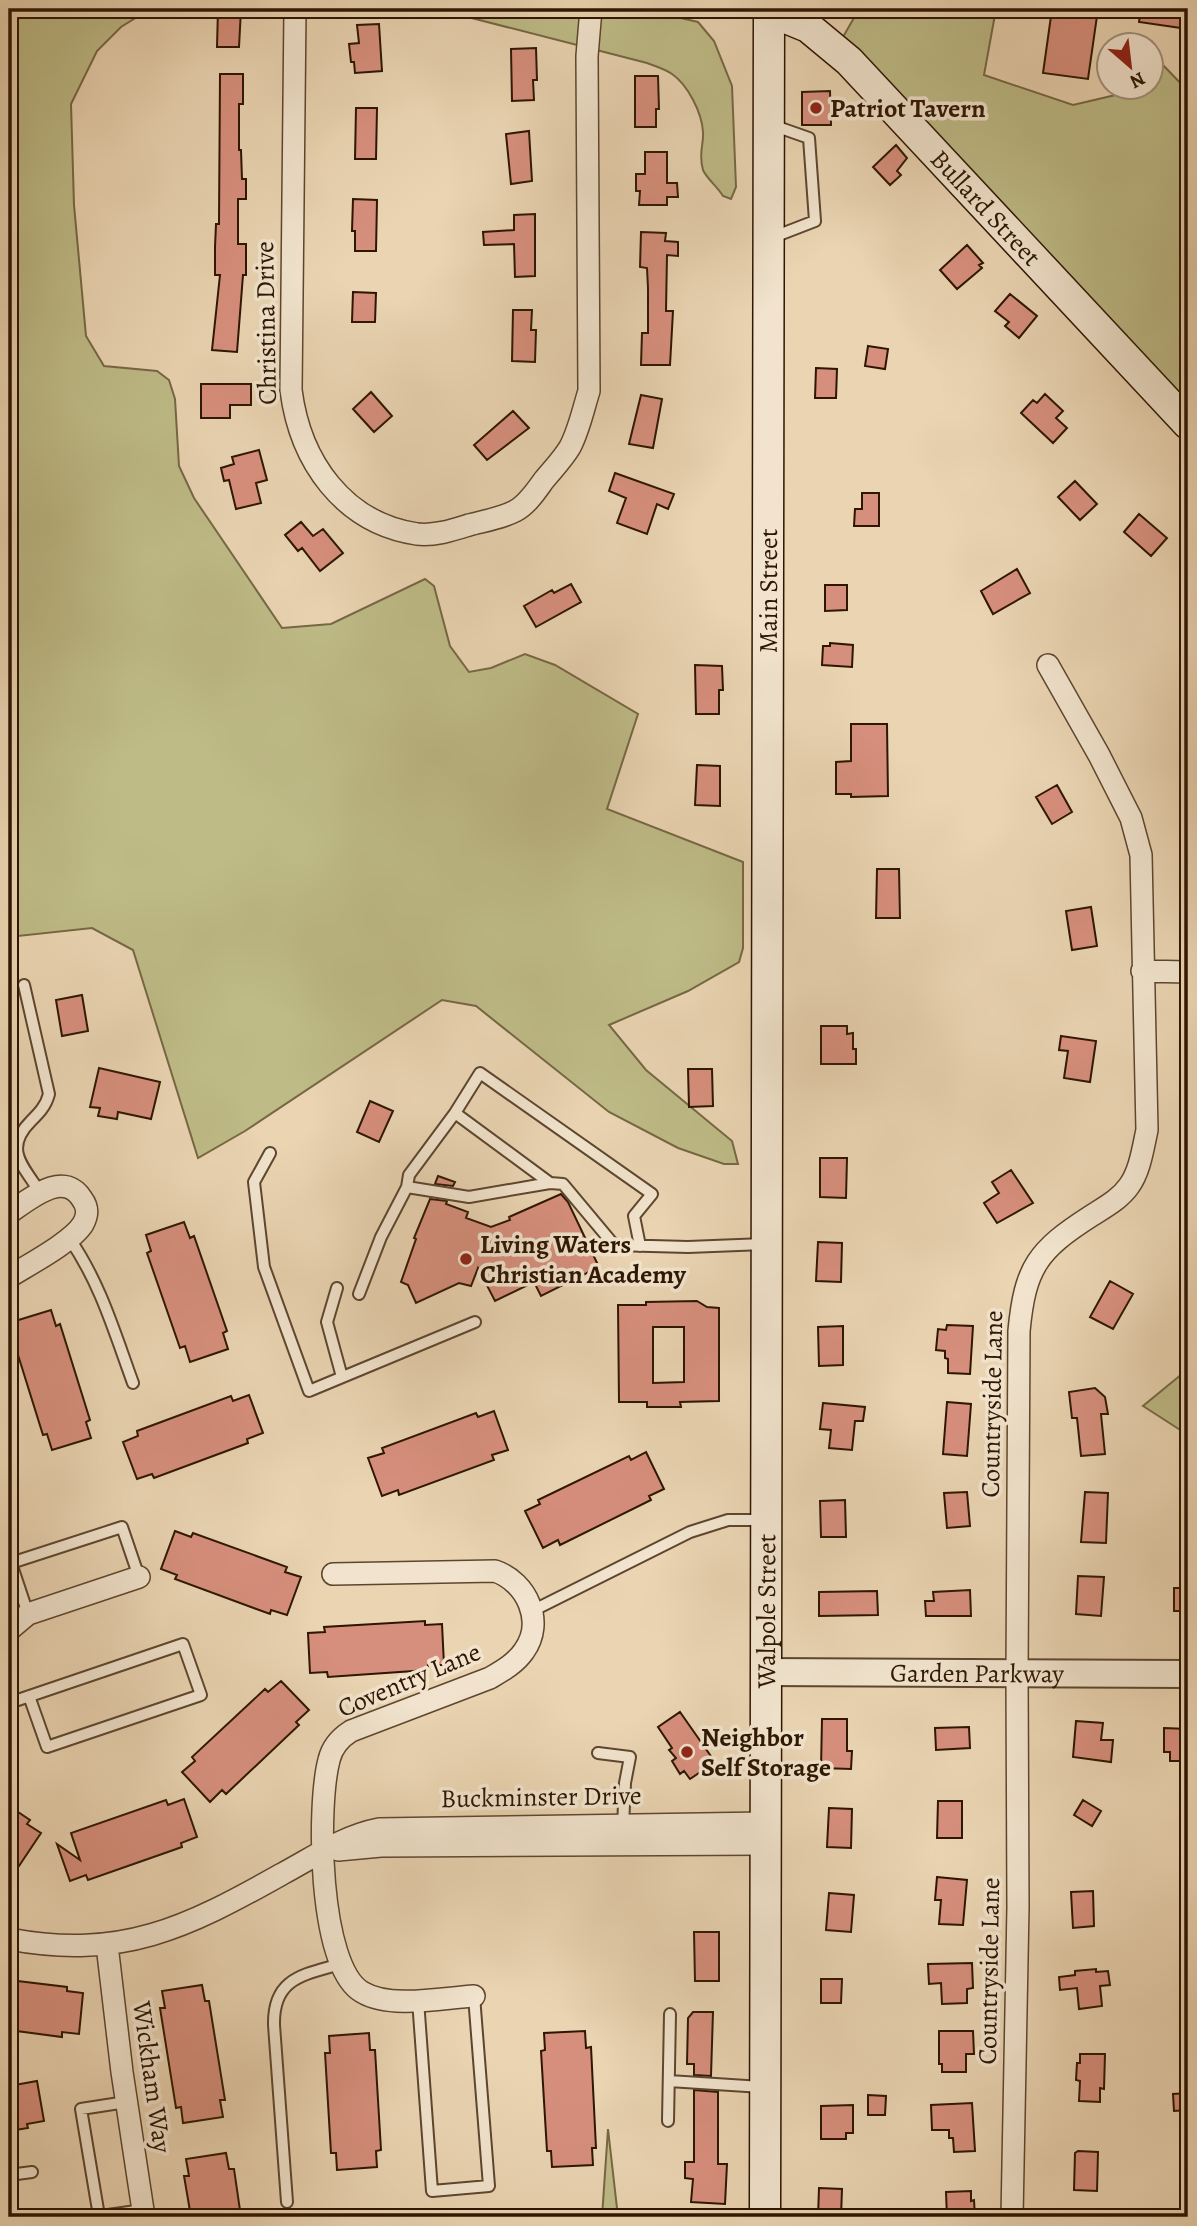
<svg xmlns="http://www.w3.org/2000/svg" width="1197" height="2226" viewBox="0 0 1197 2226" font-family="Alegreya,serif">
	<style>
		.green { fill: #bebb87; stroke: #766844; stroke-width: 2 }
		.building { fill: #d78f7d; stroke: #2e1602; stroke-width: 2; fill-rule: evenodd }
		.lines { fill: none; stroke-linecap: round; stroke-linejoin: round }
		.service-casing { stroke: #5d462e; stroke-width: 14 }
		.minor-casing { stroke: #5d462e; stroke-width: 24 }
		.tertiary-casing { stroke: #5d462e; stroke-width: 30 }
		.secondary-casing { stroke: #2e1602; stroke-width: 33 }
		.service { stroke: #f1e3cd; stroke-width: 10 }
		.minor { stroke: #f1e3cd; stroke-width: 21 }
		.tertiary { stroke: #f1e3cd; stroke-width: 26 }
		.secondary { stroke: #f1e3cd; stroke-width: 30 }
		.poi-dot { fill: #8f2418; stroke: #f1e3cd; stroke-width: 2.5 }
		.labels { text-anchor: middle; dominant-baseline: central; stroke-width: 7; stroke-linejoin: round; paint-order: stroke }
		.poi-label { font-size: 26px; font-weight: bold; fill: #2e1602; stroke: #f1e3cd; text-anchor: start }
		.street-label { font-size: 26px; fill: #2e1602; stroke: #f1e3cd }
	</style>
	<rect width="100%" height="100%" fill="#ead4b2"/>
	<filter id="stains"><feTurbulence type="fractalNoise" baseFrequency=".00286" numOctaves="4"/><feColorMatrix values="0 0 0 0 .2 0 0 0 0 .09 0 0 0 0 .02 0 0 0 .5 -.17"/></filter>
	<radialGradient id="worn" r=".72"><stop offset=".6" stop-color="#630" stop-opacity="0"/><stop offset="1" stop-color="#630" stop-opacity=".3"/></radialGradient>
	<path class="green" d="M 9,9 L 150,9 L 121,27 L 97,51 L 71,104 L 74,205 L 86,336 L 104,366 L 157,371 L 169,380 L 175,399 L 179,466 L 194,498 L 282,628 L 331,624 L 425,579 L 434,586 L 450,646 L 469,672 L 491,668 L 525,654 L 555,665 L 638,714 L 607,809 L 743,862 L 743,948 L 739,962 L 688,991 L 609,1025 L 646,1070 L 732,1141 L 738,1164 L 724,1164 L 678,1148 L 609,1112 L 476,1006 L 442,1000 L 245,1131 L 198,1158 L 133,950 L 92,928 L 9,937 Z
		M 417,9 L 641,9 L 698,22 L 714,41 L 732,86 L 736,187 L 731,199 L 723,196 C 717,186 707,179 703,170 C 698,153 704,145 703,132 C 702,113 688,85 672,74 C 665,69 655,66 647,63 L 456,14 Z
		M 859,9 L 996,9 L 984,75 L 1073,105 L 1124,93 L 1132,88 L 1152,88 L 1152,75 L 1164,66 L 1188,91 L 1188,405 L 876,69 L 843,37 Z
		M 1188,1369 L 1188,1435 L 1143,1406 Z
		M 608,2129 L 618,2217 L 602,2217 Z"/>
	<path class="building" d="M 218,9 L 241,9 L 239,47 L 217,47 Z
		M 1052,9 L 1098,9 L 1088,79 L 1043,73 Z
		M 1141,9 L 1188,9 L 1188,29 L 1139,22 Z
		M 379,24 L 382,71 L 355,73 L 354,62 L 351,62 L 349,44 L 359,43 L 357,25 Z
		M 536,48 L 537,80 L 533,80 L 534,100 L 512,101 L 511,49 Z
		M 220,74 L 243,74 L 243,104 L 239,104 L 239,150 L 241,150 L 242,179 L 246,179 L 246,199 L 238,199 L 238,244 L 246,244 L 246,275 L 243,275 L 237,352 L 212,350 L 220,275 L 215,275 L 215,247 L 216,224 L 219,224 Z
		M 635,76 L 658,76 L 659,109 L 656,109 L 656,127 L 635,127 Z
		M 830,91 L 831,125 L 802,125 L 802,92 Z
		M 356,108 L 377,108 L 376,159 L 355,159 Z
		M 529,131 L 532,181 L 511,184 L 506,134 Z
		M 896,145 L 907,158 L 897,171 L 901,175 L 890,185 L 873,167 Z
		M 645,152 L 667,152 L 667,183 L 677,183 L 678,197 L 667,197 L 667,205 L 639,205 L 640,191 L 636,191 L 636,174 L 645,174 Z
		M 353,199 L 377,200 L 376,251 L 355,251 L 355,231 L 352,231 Z
		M 535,214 L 535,276 L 515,277 L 514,244 L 484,245 L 483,232 L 514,230 L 514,215 Z
		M 641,232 L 666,233 L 665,241 L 678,242 L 678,256 L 667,255 L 666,311 L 673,311 L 670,365 L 641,365 L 642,333 L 648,333 L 648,288 L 647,268 L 640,267 Z
		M 967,245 L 983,263 L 979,265 L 982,268 L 957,289 L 940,270 Z
		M 353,292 L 376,293 L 375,322 L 352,322 Z
		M 1010,294 L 1037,316 L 1019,338 L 1005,326 L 1009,322 L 995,311 Z
		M 513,310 L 532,310 L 531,330 L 536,330 L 535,362 L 512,361 Z
		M 868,346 L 888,349 L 885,369 L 865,366 Z
		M 816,368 L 837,369 L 836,398 L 815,398 Z
		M 201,384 L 251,384 L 251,405 L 230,405 L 230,418 L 201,418 Z
		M 371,392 L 392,416 L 374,432 L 353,409 Z
		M 1045,394 L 1063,411 L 1056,418 L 1067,428 L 1053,443 L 1021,413 L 1033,400 L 1037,403 Z
		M 641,395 L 662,399 L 653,448 L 629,444 Z
		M 513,411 L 529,428 L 487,460 L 474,445 Z
		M 259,450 L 267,480 L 256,483 L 261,503 L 236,509 L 229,480 L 224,481 L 221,468 L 234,464 L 232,457 Z
		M 615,473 L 674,494 L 668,509 L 657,504 L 647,534 L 617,523 L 626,498 L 609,491 Z
		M 1075,481 L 1097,504 L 1080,520 L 1058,497 Z
		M 862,493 L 879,493 L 879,526 L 854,526 L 855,509 L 862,509 Z
		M 1139,514 L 1167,538 L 1151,556 L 1124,532 Z
		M 301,522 L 313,536 L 323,529 L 343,553 L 320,571 L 302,548 L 298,551 L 285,535 Z
		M 1017,569 L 1030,593 L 993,614 L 981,591 Z
		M 571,584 L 581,602 L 536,627 L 524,606 L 552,590 L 554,593 Z
		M 825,585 L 847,585 L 847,610 L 825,611 Z
		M 830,643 L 853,645 L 852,667 L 822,665 L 823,646 L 830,646 Z
		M 695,665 L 722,666 L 723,690 L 719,690 L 719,714 L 696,714 Z
		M 851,724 L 887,724 L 888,796 L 851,797 L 851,794 L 836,794 L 836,762 L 851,761 Z
		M 697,765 L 720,766 L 720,806 L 695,805 Z
		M 1057,785 L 1072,812 L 1052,824 L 1036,797 Z
		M 877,869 L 899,869 L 900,918 L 876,918 Z
		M 1091,907 L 1097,946 L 1072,950 L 1066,911 Z
		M 82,995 L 88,1031 L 62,1036 L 56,1000 Z
		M 821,1026 L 847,1026 L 847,1034 L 853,1033 L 853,1049 L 856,1049 L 856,1064 L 821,1064 Z
		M 1061,1036 L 1096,1041 L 1090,1082 L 1064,1078 L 1068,1051 L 1059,1050 Z
		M 99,1068 L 160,1082 L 151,1119 L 118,1112 L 117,1119 L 98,1116 L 100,1108 L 90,1107 Z
		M 688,1069 L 712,1069 L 713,1106 L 689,1107 Z
		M 370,1101 L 393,1111 L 379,1142 L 357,1132 Z
		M 820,1158 L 847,1158 L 846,1198 L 820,1197 Z
		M 1011,1170 L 1033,1203 L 997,1223 L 984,1203 L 999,1193 L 992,1182 Z
		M 438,1176 L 455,1182 L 453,1186 L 435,1184 Z
		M 561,1194 L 568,1202 L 599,1267 L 541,1296 L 534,1282 L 495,1301 L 478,1268 L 471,1286 L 459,1283 L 416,1303 L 408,1285 L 401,1282 L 416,1239 L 414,1238 L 430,1199 L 447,1201 L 446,1204 L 468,1212 L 466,1218 L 491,1227 L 510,1220 L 509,1217 Z
		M 184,1222 L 190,1238 L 194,1236 L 227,1331 L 223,1333 L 228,1349 L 190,1362 L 185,1346 L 180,1348 L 147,1253 L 151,1251 L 146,1235 Z
		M 818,1242 L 842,1243 L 841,1282 L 816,1281 Z
		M 1110,1281 L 1133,1294 L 1113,1329 L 1090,1317 Z
		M 697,1301 L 707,1307 L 719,1308 L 719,1401 L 680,1402 L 681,1407 L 647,1407 L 647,1402 L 619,1402 L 618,1305 L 646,1305 L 646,1302 ZM 653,1327 L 684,1327 L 684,1382 L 653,1383 Z
		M 51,1310 L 56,1326 L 60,1324 L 90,1420 L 86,1422 L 91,1438 L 52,1450 L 47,1434 L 43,1435 L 13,1339 L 17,1338 L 12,1322 Z
		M 947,1325 L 973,1326 L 970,1374 L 948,1373 L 948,1359 L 945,1358 L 945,1351 L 936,1350 L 938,1329 L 946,1330 Z
		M 843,1326 L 843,1365 L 819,1366 L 818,1327 Z
		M 1095,1388 L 1105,1397 L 1108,1414 L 1101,1414 L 1105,1454 L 1081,1456 L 1077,1418 L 1072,1418 L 1069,1392 Z
		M 249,1395 L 263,1433 L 247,1439 L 248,1443 L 154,1478 L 152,1474 L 137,1479 L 123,1442 L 138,1436 L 137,1431 L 231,1396 L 233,1401 Z
		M 947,1402 L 971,1404 L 967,1456 L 943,1454 Z
		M 823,1403 L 865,1407 L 863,1421 L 855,1421 L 852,1450 L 829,1448 L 831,1430 L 820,1429 Z
		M 494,1411 L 508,1450 L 492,1455 L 494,1460 L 399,1495 L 398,1490 L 382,1496 L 368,1458 L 384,1453 L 382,1448 L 476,1413 L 478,1417 Z
		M 646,1452 L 664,1489 L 649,1496 L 651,1500 L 560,1545 L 558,1540 L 543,1548 L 525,1511 L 540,1504 L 538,1500 L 629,1456 L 631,1460 Z
		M 967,1492 L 970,1526 L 947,1528 L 944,1493 Z
		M 1085,1492 L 1108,1493 L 1106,1543 L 1081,1542 Z
		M 845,1500 L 846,1537 L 821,1537 L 820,1501 Z
		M 175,1531 L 191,1537 L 193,1533 L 287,1567 L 285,1572 L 301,1577 L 287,1615 L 271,1610 L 270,1614 L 175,1579 L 177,1575 L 161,1569 Z
		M 1078,1576 L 1104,1577 L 1101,1616 L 1076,1614 Z
		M 1174,1588 L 1188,1588 L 1188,1611 L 1174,1611 Z
		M 970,1590 L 971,1616 L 926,1616 L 925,1601 L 934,1601 L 933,1592 Z
		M 877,1591 L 878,1615 L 819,1616 L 819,1592 Z
		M 425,1621 L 425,1625 L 442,1624 L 444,1665 L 428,1665 L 428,1670 L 328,1677 L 327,1672 L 310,1673 L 308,1633 L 325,1632 L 324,1627 Z
		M 281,1681 L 309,1710 L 296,1722 L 299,1725 L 226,1794 L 222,1790 L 210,1802 L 182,1772 L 195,1761 L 192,1757 L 265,1689 L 268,1692 Z
		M 680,1712 L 715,1762 L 690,1779 L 684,1771 L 680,1774 L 672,1761 L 676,1758 L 669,1750 L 672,1748 L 658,1727 Z
		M 822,1719 L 847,1719 L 847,1751 L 852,1751 L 851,1769 L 821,1768 Z
		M 1076,1721 L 1103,1723 L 1101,1740 L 1113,1740 L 1111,1762 L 1073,1757 Z
		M 969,1727 L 970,1748 L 936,1750 L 935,1728 Z
		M 1164,1728 L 1188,1729 L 1188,1761 L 1170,1761 L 1170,1752 L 1164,1752 Z
		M 184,1799 L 197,1837 L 181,1843 L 182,1847 L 88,1880 L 86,1875 L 70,1881 L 57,1844 L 80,1860 L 71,1833 L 166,1800 L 168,1805 Z
		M 1083,1800 L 1101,1811 L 1092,1826 L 1074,1815 Z
		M 938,1801 L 962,1801 L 962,1838 L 937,1838 Z
		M 9,1806 L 30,1820 L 27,1824 L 41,1833 L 19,1866 L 9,1860 Z
		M 829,1808 L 852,1809 L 851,1848 L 827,1847 Z
		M 937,1877 L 967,1880 L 963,1925 L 939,1924 L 941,1900 L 935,1900 Z
		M 1093,1891 L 1094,1926 L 1073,1928 L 1071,1892 Z
		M 829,1893 L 854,1895 L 851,1932 L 826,1930 Z
		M 694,1932 L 719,1932 L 719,1981 L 695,1981 Z
		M 972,1963 L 973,1988 L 967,1989 L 967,2003 L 942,2004 L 941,1983 L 929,1984 L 928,1964 Z
		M 1096,1969 L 1096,1972 L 1108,1971 L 1110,1985 L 1100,1986 L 1102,2006 L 1079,2009 L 1077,1988 L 1060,1990 L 1059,1977 L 1075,1975 L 1075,1971 Z
		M 821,1979 L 842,1979 L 841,2003 L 821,2003 Z
		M 9,1980 L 67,1987 L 67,1991 L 83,1993 L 79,2034 L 62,2032 L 62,2037 L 9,2030 Z
		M 202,1985 L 205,2001 L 209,2001 L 225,2100 L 220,2100 L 223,2117 L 183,2123 L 181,2107 L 176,2108 L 160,2008 L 165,2008 L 162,1991 Z
		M 693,2012 L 713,2012 L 711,2076 L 694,2075 L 694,2064 L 687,2064 L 688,2018 Z
		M 585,2031 L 586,2048 L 591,2047 L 596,2148 L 592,2148 L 593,2165 L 552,2167 L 551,2151 L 547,2151 L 541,2051 L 545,2050 L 544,2033 Z
		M 939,2031 L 973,2031 L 974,2054 L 966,2054 L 966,2072 L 942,2072 L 942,2064 L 939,2064 Z
		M 369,2033 L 370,2050 L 375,2050 L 381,2150 L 376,2151 L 377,2167 L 337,2170 L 336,2153 L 331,2153 L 325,2053 L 330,2053 L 329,2036 Z
		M 1080,2054 L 1105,2054 L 1104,2089 L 1100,2088 L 1100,2102 L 1079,2101 L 1080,2081 L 1076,2080 L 1077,2063 L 1080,2063 Z
		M 37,2081 L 44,2121 L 27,2124 L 28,2128 L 9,2131 L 9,2086 Z
		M 694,2090 L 718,2092 L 718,2164 L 727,2164 L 725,2204 L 691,2202 L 693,2179 L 685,2178 L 685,2162 L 694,2162 Z
		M 1188,2093 L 1188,2110 L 1174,2111 L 1173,2094 Z
		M 868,2095 L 886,2096 L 885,2115 L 868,2115 Z
		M 972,2103 L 975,2151 L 954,2152 L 953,2138 L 949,2138 L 949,2130 L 932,2130 L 931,2105 Z
		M 853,2105 L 853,2133 L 846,2133 L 846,2139 L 821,2139 L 821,2106 Z
		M 1078,2151 L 1098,2152 L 1097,2191 L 1074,2190 L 1075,2153 Z
		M 226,2153 L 229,2169 L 234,2169 L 241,2217 L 191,2217 L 184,2176 L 189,2176 L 186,2159 Z
		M 819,2188 L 842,2189 L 841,2217 L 818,2217 Z
		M 971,2191 L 971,2201 L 974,2200 L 975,2217 L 947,2217 L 946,2192 Z"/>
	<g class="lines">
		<g class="service-casing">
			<path id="service" d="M 771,238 L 815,221 L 809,138 L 772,125
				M 24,985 L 49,1094 C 46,1106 39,1113 31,1121 C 3,1149 23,1166 40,1192
				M 270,1153 L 254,1182 L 264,1267 L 309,1391 L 475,1322
				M 550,1183 L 455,1113 L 480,1073 L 652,1194 L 634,1216 L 640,1246
				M 407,1187 L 469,1197 L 550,1183 L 563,1184 L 614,1245 L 688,1247 L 766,1244
				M 69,1238 C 100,1282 115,1334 133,1383
				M 337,1288 L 327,1322 L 342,1377
				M 359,1294 L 381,1237 L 407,1187 L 409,1175 L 455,1113
				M 532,1611 L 690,1532 L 728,1520 L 764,1520
				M 28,1614 L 11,1563 L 122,1527 L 139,1577
				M 9,1703 L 183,1644 L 201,1695 L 47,1747 L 29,1696
				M 598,1753 L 630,1757 L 625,1783 L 623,1826
				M 418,2000 L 432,2191 L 489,2186 L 474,1996
				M 669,2081 L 762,2087
				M 668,2121 L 670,2014
				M 9,2175 L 32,2172
				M 287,2202 L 274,2025 C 273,1978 303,1975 340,1964
				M 99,2216 L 81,2109 L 126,2102
				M 94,2217 L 143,2210"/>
		</g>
		<g class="minor-casing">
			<path id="minor" d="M 295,9 L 291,390 C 300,461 343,523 417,534 C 435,536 453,530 469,525 C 484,521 502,518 515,511 C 527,505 536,491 544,480 C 553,469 563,459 570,447 C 579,430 583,410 589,391 L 587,56 L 591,9
				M 1142,971 L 1188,972
				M 9,1213 C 29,1200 63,1169 82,1199 C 88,1207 88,1215 83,1224 C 72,1242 28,1265 9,1277
				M 333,1574 L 495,1571 C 527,1582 545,1622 524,1651 C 516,1663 502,1671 490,1678 L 351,1731 C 340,1738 332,1747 329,1760 C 317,1806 318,1966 362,1992 C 390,2009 442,1998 474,1996
				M 9,1630 L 28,1614 L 139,1577
				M 338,1850 L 381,1846 L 765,1844
				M 9,1939 C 122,1960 186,1928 282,1874 C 314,1857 343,1836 379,1829 L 765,1823
				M 107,1945 L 122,2072 L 144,2217
				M 1012,2217 L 1018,1907 L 1017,1675 L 1019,1331 C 1025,1267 1038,1250 1091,1216 C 1105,1207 1120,1199 1129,1186 C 1140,1171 1143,1148 1147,1130 L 1141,855 L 1131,818 L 1099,755 L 1048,665"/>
		</g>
		<g class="tertiary-casing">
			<g id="tertiary">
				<path id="s1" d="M 765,1672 L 1188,1674"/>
			</g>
		</g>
		<g class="secondary-casing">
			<g id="secondary">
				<path id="s2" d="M 769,11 L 808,27 L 849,61 L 1188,424"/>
				<path id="s3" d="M 765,2217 L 769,9"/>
			</g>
		</g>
		<use href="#service" class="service"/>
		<use href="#minor" class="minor"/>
		<use href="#tertiary" class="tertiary"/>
		<use href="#secondary" class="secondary"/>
	</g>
	<g class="poi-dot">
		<circle cx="816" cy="108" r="7"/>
		<circle cx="466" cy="1259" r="7"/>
		<circle cx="687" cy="1752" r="7"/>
	</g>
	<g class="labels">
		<g class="poi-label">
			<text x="830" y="108">Patriot Tavern</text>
			<text x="480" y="1244">Living Waters<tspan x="480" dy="30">Christian Academy</tspan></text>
			<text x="701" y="1737">Neighbor<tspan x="701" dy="30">Self Storage</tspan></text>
		</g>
		<g class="street-label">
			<text stroke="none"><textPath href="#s2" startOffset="296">Bullard Street</textPath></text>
			<text transform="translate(266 323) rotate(-91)">Christina Drive</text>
			<text stroke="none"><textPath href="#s3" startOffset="1626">Main Street</textPath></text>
			<text transform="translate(992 1404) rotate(-89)">Countryside Lane</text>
			<text stroke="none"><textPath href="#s3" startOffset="606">Walpole Street</textPath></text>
			<text stroke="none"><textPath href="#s1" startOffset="212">Garden Parkway</textPath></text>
			<text transform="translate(409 1680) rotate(-23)">Coventry Lane</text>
			<text transform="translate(541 1797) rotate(-1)">Buckminster Drive</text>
			<text transform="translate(989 1971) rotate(-89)">Countryside Lane</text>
			<text transform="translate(152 2077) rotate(82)">Wickham Way</text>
		</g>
	</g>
	<rect width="1197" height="2226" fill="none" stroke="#ead4b2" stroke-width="35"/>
	<rect x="10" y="10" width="1176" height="2205" fill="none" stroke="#2e1602" stroke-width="3.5"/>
	<rect x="18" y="18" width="1162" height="2191" fill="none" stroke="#2e1602" stroke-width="2"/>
	<g transform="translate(1130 66) rotate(152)"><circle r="33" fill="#f1e3cd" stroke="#a3917c" stroke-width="2"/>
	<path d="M0-5L12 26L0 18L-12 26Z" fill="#8f2418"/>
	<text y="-10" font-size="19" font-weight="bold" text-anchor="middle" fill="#2e1602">N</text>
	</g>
	<rect width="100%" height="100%" filter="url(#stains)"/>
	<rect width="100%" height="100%" fill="url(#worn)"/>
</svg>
